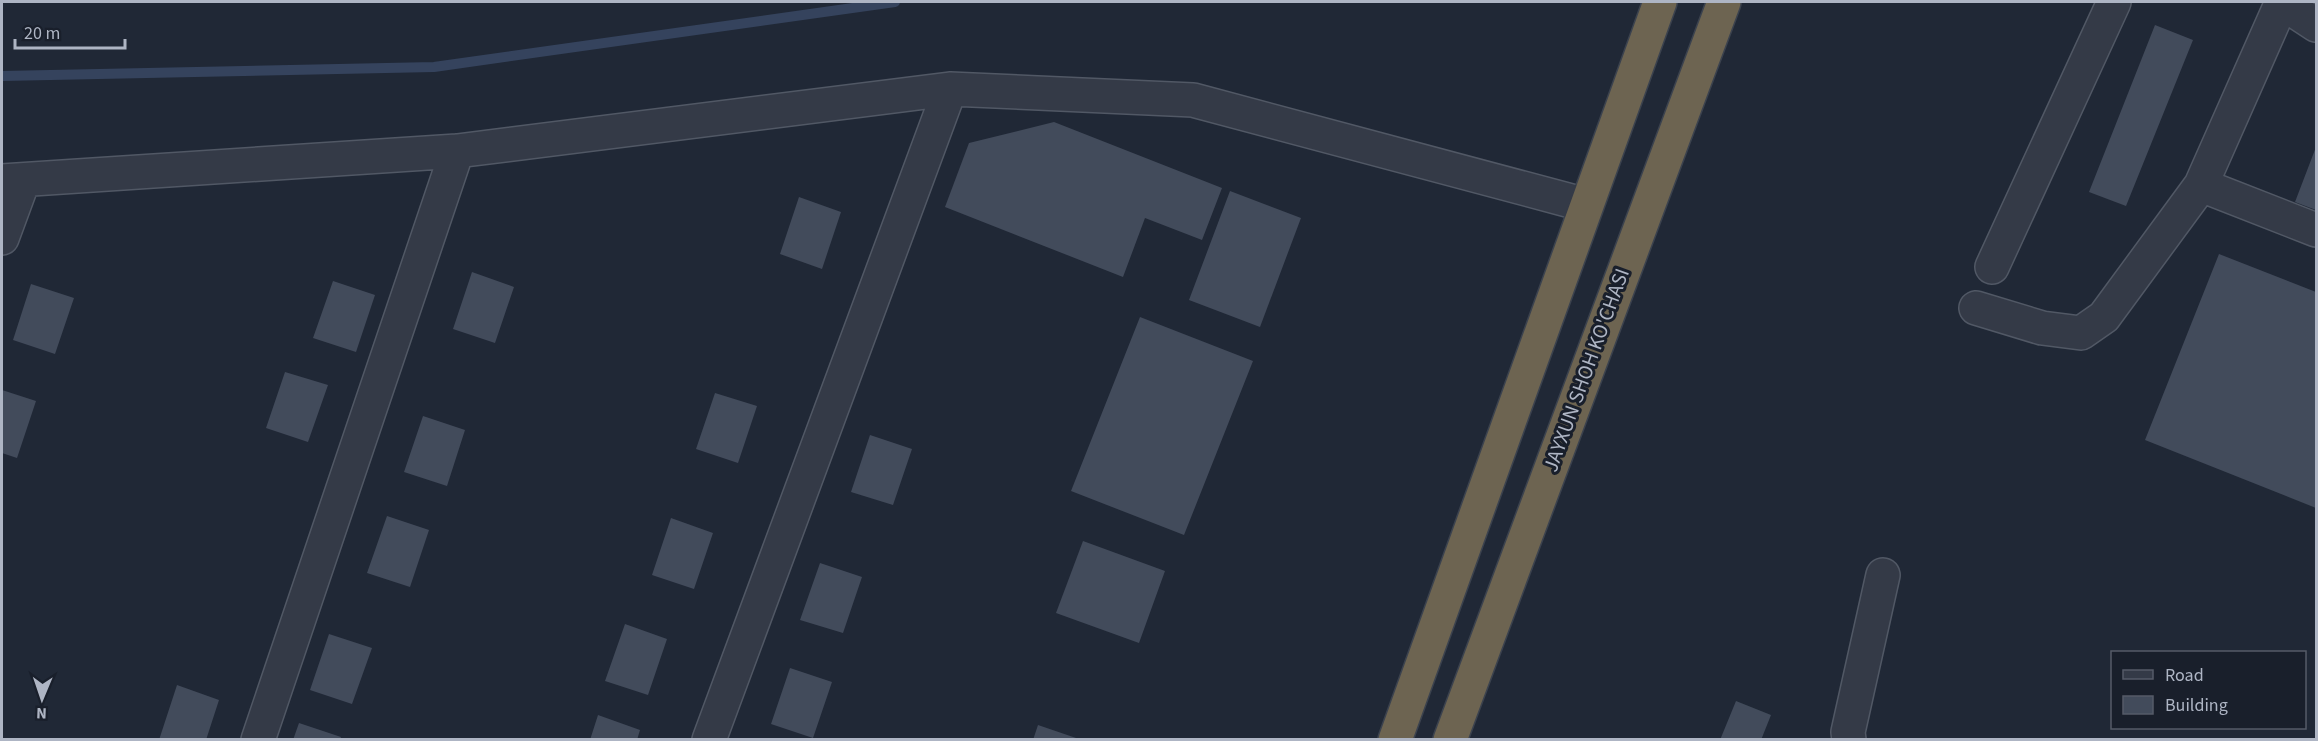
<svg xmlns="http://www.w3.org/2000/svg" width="2318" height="741" viewBox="0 0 2318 741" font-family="'Source Sans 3',sans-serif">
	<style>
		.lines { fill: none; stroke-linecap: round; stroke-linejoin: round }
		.stream { stroke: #35435d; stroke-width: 10 }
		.building { fill: #424b5b }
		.minor-casing { stroke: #515865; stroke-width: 36 }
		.highway-casing { stroke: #3b424e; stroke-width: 36 }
		.minor { stroke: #343a47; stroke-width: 33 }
		.highway { stroke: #6d6451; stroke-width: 33 }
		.labels { text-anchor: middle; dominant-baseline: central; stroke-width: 6; stroke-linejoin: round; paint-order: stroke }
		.street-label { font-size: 21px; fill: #aeb5c4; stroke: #191f2b }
	</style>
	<rect width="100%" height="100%" fill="#202836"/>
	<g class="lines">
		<path class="stream" d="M 2,76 L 434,67 L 895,2"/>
	</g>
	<path class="building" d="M 2155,25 L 2193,40 L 2126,206 L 2089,192 Z
		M 1054,122 L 1222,188 L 1202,240 L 1145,218 L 1123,277 L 945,207 L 969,143 Z
		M 2316,147 L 2316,210 L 2295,202 Z
		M 1230,191 L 1301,218 L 1260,327 L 1189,300 Z
		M 799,197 L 841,212 L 822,269 L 780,254 Z
		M 2219,254 L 2316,292 L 2316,508 L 2145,440 Z
		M 472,272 L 514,287 L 495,343 L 453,329 Z
		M 333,281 L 375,295 L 356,352 L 313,338 Z
		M 31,284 L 74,298 L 55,354 L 13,340 Z
		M 1140,317 L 1253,361 L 1184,535 L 1071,491 Z
		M 285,372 L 328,385 L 308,442 L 266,428 Z
		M 2,390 L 36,401 L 17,458 L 2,453 Z
		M 715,393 L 757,406 L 738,463 L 696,449 Z
		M 423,416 L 465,430 L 447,486 L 404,472 Z
		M 870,435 L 912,449 L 893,505 L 851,492 Z
		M 387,516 L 429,530 L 410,587 L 367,573 Z
		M 671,518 L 713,533 L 694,589 L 652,575 Z
		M 1083,541 L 1165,571 L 1139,643 L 1056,613 Z
		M 820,563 L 862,577 L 843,633 L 800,620 Z
		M 625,624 L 667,639 L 648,695 L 605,681 Z
		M 329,634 L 372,648 L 352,704 L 310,690 Z
		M 790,668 L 832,682 L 813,738 L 771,724 Z
		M 177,685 L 219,700 L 206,740 L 159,740 Z
		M 1736,701 L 1771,715 L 1761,740 L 1720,740 Z
		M 598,715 L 640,730 L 637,740 L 590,740 Z
		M 299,723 L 341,737 L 340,740 L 293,740 Z
		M 1038,725 L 1079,739 L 1079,740 L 1033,740 Z"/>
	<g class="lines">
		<g class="minor-casing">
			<path id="minor" d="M 2281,2 L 2316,25
				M 2,181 L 457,151 L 950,89 L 1193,100 L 1586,205
				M 2201,185 L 2316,230
				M 2,238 L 23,181
				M 1992,267 L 2114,2
				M 1976,308 L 2042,328 L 2081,333 L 2104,317 L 2201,185 L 2282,2
				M 258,740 L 457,151
				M 709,740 L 950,89
				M 1849,740 L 1848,732 L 1883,575"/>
		</g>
		<g class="highway-casing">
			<path id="highway" d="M 1395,740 L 1660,2
				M 1450,740 L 1724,2"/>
		</g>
		<use href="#minor" class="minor"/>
		<use href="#highway" class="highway"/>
	</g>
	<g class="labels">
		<g class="street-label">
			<text transform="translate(1586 370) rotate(-70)">JAYXUN SHOH KO'CHASI</text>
		</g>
	</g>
	<rect width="2318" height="741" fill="none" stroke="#aeb5c4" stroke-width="6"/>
	<rect x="2111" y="651" width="195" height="78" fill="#191f2b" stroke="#555b68" stroke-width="1.5"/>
	<rect x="2123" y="670" width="30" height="9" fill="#343a47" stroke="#555b68" stroke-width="1.5"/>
	<text x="2165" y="681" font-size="18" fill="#aeb5c4">Road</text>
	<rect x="2123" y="696" width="30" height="18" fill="#424b5b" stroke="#555b68" stroke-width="1.5"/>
	<text x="2165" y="711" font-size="18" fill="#aeb5c4">Building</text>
	<g transform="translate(42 699) rotate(182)" stroke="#191f2b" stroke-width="4.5" paint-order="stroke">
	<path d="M0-4.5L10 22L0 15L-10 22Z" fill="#aeb5c4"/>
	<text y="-9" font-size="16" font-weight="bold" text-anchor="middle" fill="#aeb5c4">N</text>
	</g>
	<path d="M15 39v9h110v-9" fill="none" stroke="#aeb5c4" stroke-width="3"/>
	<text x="24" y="39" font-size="18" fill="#aeb5c4" stroke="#191f2b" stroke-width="4.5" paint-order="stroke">20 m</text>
</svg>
